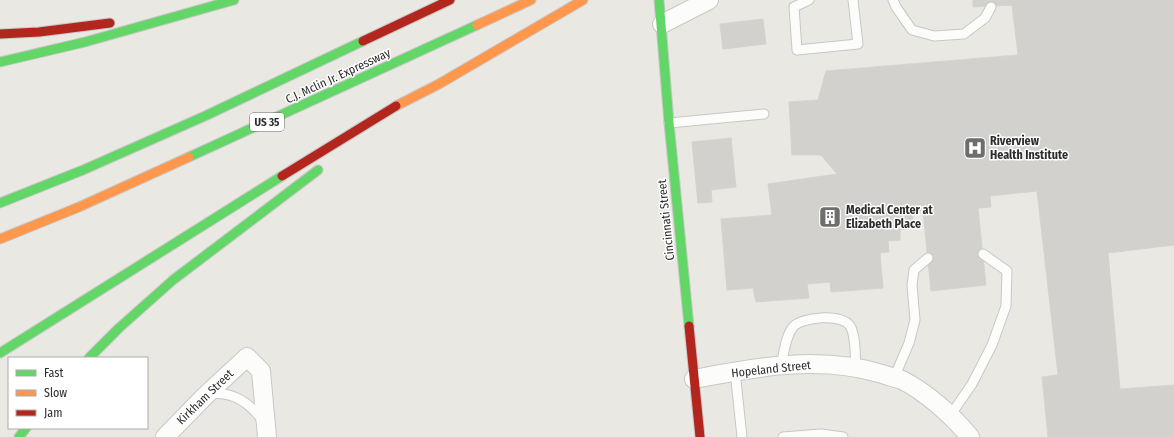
<svg xmlns="http://www.w3.org/2000/svg" width="1174" height="437" viewBox="0 0 1174 437" font-family="'Fira Sans Condensed',sans-serif">
	<style>
		.building { fill: #d3d1cd; stroke: #d5d3ce }
		.lines { fill: none; stroke-linecap: round; stroke-linejoin: round }
		.lane-casing { stroke: #c8c7c7; stroke-width: 11 }
		.street-casing { stroke: #c8c7c7; stroke-width: 20 }
		.fast-casing { stroke: #c8c7c7; stroke-width: 11 }
		.slow-casing { stroke: #c8c7c7; stroke-width: 11 }
		.jam-casing { stroke: #c8c7c7; stroke-width: 11 }
		.lane { stroke: #fcfcfb; stroke-width: 9 }
		.street { stroke: #fcfcfb; stroke-width: 18 }
		.fast { stroke: #63d668; stroke-width: 9 }
		.slow { stroke: #ff974d; stroke-width: 9 }
		.jam { stroke: #b3261e; stroke-width: 9 }
		.labels { text-anchor: middle; dominant-baseline: central; stroke-width: 3; stroke-linejoin: round; paint-order: stroke }
		.shield { fill: #fff; stroke: #6b6b6b; stroke-width: 1 }
		.shield-label { font-size: 11px; font-weight: bold; fill: #2c2c2c }
		.street-label { font-size: 12px; fill: #2c2c2c; stroke: #fff }
		.poi-label { font-size: 12px; font-weight: bold; fill: #2c2c2c; stroke: #fff; text-anchor: start }
	</style>
	<rect width="100%" height="100%" fill="#eae8e2"/>
	<path class="building" d="M 973,0 L 1174,0 L 1174,245 L 1108,253 L 1120,389 L 1174,385 L 1174,437 L 1048,437 L 1042,377 L 1058,375 L 1037,191 L 990,196 L 991,207 L 978,208 L 986,285 L 931,291 L 923,211 L 913,212 L 913,228 L 900,230 L 900,240 L 888,241 L 889,252 L 880,253 L 883,288 L 831,292 L 830,282 L 807,284 L 809,298 L 756,302 L 753,288 L 727,290 L 721,219 L 772,215 L 768,184 L 837,174 L 821,155 L 792,155 L 789,102 L 818,100 L 826,71 L 1018,55 L 1012,5 L 973,7 Z
		M 763,19 L 766,44 L 723,49 L 720,24 Z
		M 731,138 L 736,187 L 711,190 L 712,202 L 698,203 L 692,142 Z"/>
	<g class="lines">
		<g class="lane-casing">
			<path id="lane" d="M 809,0 L 794,7 L 797,50 L 858,44 L 853,0
				M 893,0 L 896,7 L 912,30 L 934,36 L 964,34 L 985,18 L 991,7
				M 669,123 L 764,114
				M 781,365 C 784,354 785,337 793,327 C 802,317 841,313 850,326 C 856,335 855,357 856,368
				M 735,371 L 742,437
				M 894,378 L 909,343 L 915,320 L 912,285 L 914,270 L 928,258
				M 209,394 C 232,391 249,402 262,420
				M 950,416 L 972,384 L 992,345 L 1006,306 L 1007,271 L 983,254
				M 783,437 L 821,434 L 843,437"/>
		</g>
		<g class="street-casing">
			<path id="street" d="M 662,24 L 709,0
				M 694,379 C 756,367 820,355 882,374 C 888,376 896,378 902,380 C 926,392 953,416 970,437
				M 165,437 L 206,395 L 247,357 L 261,371 L 267,437"/>
		</g>
		<g class="fast-casing">
			<path id="fast" d="M 659,0 L 669,123 L 689,326
				M 0,62 L 85,42 L 234,0
				M 189,157 L 477,25
				M 0,203 L 83,170 L 205,116 L 363,41
				M 0,353 L 282,176
				M 89,358 L 119,328 L 173,280 L 318,170
				M 19,437 L 26,428"/>
		</g>
		<g class="slow-casing">
			<path id="slow" d="M 477,25 L 531,0
				M 396,106 L 439,84 L 583,0
				M 0,239 L 79,207 L 189,157"/>
		</g>
		<g class="jam-casing">
			<path id="jam" d="M 0,34 L 39,32 L 110,23
				M 363,41 L 450,0
				M 282,176 L 396,106
				M 689,326 L 700,437"/>
		</g>
		<use href="#lane" class="lane"/>
		<use href="#street" class="street"/>
		<use href="#fast" class="fast"/>
		<use href="#slow" class="slow"/>
		<use href="#jam" class="jam"/>
	</g>
	<defs>
		<g id="hospital-square" transform="scale(1.15)"><rect x="-9" y="-9" width="18" height="18" rx="4" fill="#6e6e6c" stroke="#fff"/><path d="M-5-5h3v3.5h4V-5h3V5h-3V1.5h-4V5h-3Z" fill="#fff"/></g>
		<g id="building-square" transform="scale(1.15)"><rect x="-9" y="-9" width="18" height="18" rx="4" fill="#6e6e6c" stroke="#fff"/><path d="M-4-6H4V6H1V3H-1V6H-4ZM-2.5-4.3h1.7v1.8h-1.7ZM.8-4.3h1.7v1.8H.8ZM-2.5-1h1.7V.8h-1.7ZM.8-1h1.7V.8H.8Z" fill="#fff"/></g>
	</defs>
	<g fill-rule="evenodd">
		<use href="#hospital-square" x="975" y="148"/>
		<use href="#building-square" x="830" y="217"/>
	</g>
	<g class="labels">
		<rect class="shield" x="250" y="113" width="34" height="18" rx="3"/>
		<g class="shield-label">
			<text x="267" y="122">US 35</text>
		</g>
		<g class="street-label">
			<text transform="translate(338 76) rotate(-25)">C.J. Mclin Jr. Expressway</text>
			<text transform="translate(666 220) rotate(-96)">Cincinnati Street</text>
			<text transform="translate(771 369) rotate(-6)">Hopeland Street</text>
			<text transform="translate(205 397) rotate(-44)">Kirkham Street</text>
		</g>
		<g class="poi-label">
			<text x="990" y="141">Riverview<tspan x="990" dy="14">Health Institute</tspan></text>
			<text x="846" y="210">Medical Center at<tspan x="846" dy="14">Elizabeth Place</tspan></text>
		</g>
	</g>
	<rect x="8" y="357" width="140" height="72" fill="#ffffff" stroke="#ababab"/>
	<rect x="16" y="370" width="20" height="6" fill="#63d668" stroke="#ababab"/>
	<text x="44" y="377" font-size="12" fill="#2c2c2c">Fast</text>
	<rect x="16" y="390" width="20" height="6" fill="#ff974d" stroke="#ababab"/>
	<text x="44" y="397" font-size="12" fill="#2c2c2c">Slow</text>
	<rect x="16" y="410" width="20" height="6" fill="#b3261e" stroke="#ababab"/>
	<text x="44" y="417" font-size="12" fill="#2c2c2c">Jam</text>
</svg>
